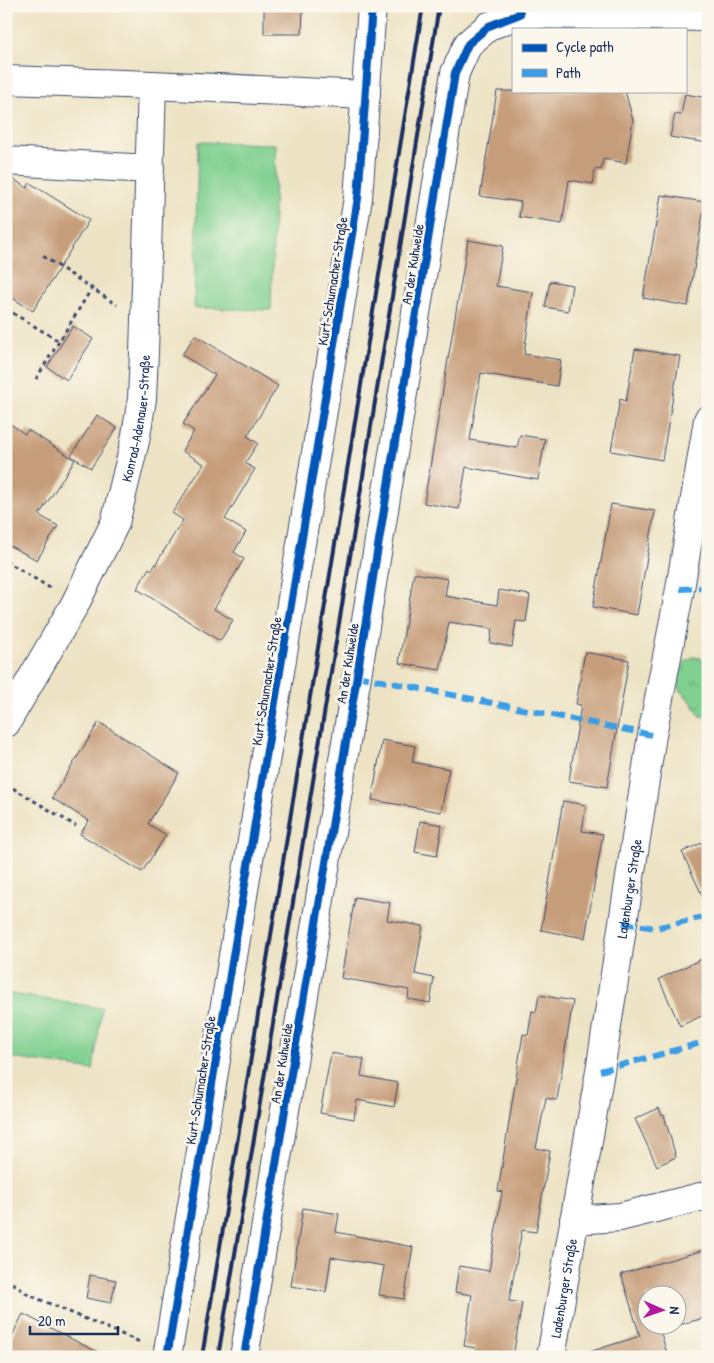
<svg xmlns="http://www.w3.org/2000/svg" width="714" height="1363" viewBox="0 0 714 1363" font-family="'Patrick Hand',sans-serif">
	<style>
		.grass { fill: url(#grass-tufts); stroke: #4e8077 }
		.park { fill: #80d090; stroke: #4e8077 }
		.building { fill: #c69d7a; fill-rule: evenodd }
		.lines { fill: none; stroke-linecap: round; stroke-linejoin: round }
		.minor-casing { stroke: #3a4a6d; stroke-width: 30 }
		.path { stroke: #3a4a6d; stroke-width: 3; stroke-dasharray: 4 4; stroke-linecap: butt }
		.minor { stroke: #fff; stroke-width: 28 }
		.rail { stroke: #1b2f5e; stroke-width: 4 }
		.quiet { stroke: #3b9de6; stroke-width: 6; stroke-dasharray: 12 6; stroke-linecap: butt }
		.cycleway-casing { stroke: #fbf7ec; stroke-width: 11 }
		.cycleway { stroke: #0057b8; stroke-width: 8 }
		.labels { text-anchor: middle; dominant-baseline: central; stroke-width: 5; stroke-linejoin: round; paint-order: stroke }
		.street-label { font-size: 14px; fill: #1b2f5e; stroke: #fbf7ec }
	</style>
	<defs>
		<pattern id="grass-tufts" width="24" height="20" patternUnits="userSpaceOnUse" patternTransform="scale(1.25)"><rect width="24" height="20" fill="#80d090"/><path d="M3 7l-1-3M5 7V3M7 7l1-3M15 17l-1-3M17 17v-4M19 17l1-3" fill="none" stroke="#68a979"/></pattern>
	</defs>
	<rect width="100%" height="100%" fill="#fbf7ec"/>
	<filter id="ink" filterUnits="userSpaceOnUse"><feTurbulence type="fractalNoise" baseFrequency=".02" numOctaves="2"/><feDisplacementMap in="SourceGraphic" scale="10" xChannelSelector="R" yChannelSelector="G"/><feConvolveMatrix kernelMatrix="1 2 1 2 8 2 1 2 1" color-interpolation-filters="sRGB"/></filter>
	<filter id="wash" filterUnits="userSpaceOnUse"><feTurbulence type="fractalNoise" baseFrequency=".0096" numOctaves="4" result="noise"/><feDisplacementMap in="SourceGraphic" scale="20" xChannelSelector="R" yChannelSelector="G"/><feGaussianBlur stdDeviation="1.12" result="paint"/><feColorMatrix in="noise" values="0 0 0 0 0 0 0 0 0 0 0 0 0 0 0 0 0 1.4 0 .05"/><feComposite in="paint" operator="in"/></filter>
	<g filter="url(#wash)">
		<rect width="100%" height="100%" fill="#ede3c4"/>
		<path class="grass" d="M 693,657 L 701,658 L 708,672 L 708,717 L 700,716 L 692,703 L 680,690 L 678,673 L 686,661 Z"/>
		<path class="park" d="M 198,142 L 276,144 L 271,310 L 194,308 Z
			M 6,993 L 102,1008 L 93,1070 L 6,1057 Z"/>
		<g id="blocks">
			<path class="building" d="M 264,6 L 303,6 L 302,34 L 264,34 Z
				M 497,91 L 625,91 L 633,120 L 626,163 L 603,159 L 601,170 L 595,169 L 593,184 L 569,180 L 562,224 L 519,217 L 521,202 L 480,196 Z
				M 685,94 L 708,98 L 708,143 L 670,137 L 675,114 L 681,115 Z
				M 6,177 L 10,177 L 27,188 L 30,183 L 89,220 L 33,311 L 6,294 Z
				M 661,195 L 705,202 L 688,306 L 643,298 Z
				M 468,240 L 503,246 L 496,286 L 533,292 L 524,354 L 561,360 L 557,386 L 481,373 L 470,440 L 517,448 L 520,435 L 545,439 L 538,480 L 466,467 L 459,509 L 424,503 Z
				M 550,281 L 572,285 L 568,311 L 545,307 Z
				M 73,326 L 93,339 L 67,380 L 47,367 Z
				M 195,335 L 278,386 L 247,436 L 258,443 L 245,463 L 255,469 L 225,519 L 246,532 L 234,552 L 244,559 L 214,609 L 233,620 L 220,641 L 137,589 L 149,568 L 152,570 L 183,520 L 172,513 L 204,464 L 182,451 L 194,431 L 183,424 L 215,375 L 182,355 Z
				M 635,349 L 680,356 L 662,460 L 611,451 L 620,399 L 626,401 Z
				M 97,415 L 117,428 L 91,468 L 71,456 Z
				M 6,421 L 25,434 L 28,430 L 75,460 L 39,515 L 58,526 L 37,560 L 6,544 Z
				M 611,504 L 655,511 L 637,615 L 593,607 Z
				M 414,573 L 448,579 L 445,596 L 497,605 L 499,590 L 530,595 L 526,622 L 516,621 L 512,647 L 490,643 L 492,629 L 449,622 L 440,670 L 399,663 Z
				M 585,652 L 629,660 L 607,787 L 569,781 L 581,705 L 576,704 Z
				M 99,722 L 179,773 L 148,824 L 166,835 L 142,872 L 80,834 L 89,821 L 52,798 Z
				M 382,740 L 415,746 L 412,762 L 449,769 L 441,812 L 372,800 Z
				M 563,801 L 586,805 L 582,831 L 603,834 L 585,938 L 541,930 Z
				M 420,821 L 442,825 L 437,856 L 415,852 Z
				M 708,840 L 708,908 L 682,852 Z
				M 355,897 L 390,903 L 387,920 L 423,926 L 415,974 L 434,978 L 430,1003 L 408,999 L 409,990 L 341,978 Z
				M 708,956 L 708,1013 L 680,1026 L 659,979 Z
				M 539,995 L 573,1001 L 557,1100 L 546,1098 L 536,1148 L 550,1151 L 536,1232 L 522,1230 L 509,1301 L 522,1303 L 513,1357 L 474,1357 L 476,1348 L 464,1346 L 472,1295 L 455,1292 L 459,1266 L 489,1271 L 502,1192 L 498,1191 L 523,1034 L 528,1035 L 532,1011 L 536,1012 Z
				M 331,1053 L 364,1059 L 361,1076 L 398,1083 L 394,1107 L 357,1100 L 354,1119 L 320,1113 Z
				M 659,1108 L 662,1116 L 664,1115 L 676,1157 L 657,1166 L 635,1119 Z
				M 303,1208 L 339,1214 L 336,1232 L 413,1247 L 404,1299 L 379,1295 L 384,1266 L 331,1257 L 326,1292 L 291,1286 Z
				M 704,1250 L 708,1265 L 708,1317 L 660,1330 L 668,1357 L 593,1357 L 592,1351 L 640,1336 L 621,1274 ZM 646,1296 L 676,1296 L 676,1326 L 646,1326 Z
				M 90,1275 L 116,1280 L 111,1303 L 86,1298 Z
				M 23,1314 L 107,1357 L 6,1357 L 6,1348 Z"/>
		</g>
	</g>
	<g filter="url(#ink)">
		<use href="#blocks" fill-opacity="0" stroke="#3a4a6d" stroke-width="1"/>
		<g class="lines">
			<g class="minor-casing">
				<g id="minor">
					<path d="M 6,80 L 152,85 L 366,95"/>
					<path d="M 6,161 L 150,169"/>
					<path id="s1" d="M 6,723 L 75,604 L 115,523 L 135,441 L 142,399 L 144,353 L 152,85"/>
					<path d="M 574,1220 L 620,1217 L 708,1195"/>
					<path d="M 167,1357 L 358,198 L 372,6"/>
					<path d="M 244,1357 L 357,676 L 455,73 L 468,44 L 489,26 L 520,14 L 708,17"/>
					<path id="s2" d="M 551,1357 L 600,1071 L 652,735 L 680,589 L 708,420"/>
				</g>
			</g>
			<path class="path" d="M 43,256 L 117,305
				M 6,309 L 59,341
				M 36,379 L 92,288
				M 6,561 L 50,588
				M 6,784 L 76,826
				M 6,1278 L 27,1294 L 140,1342"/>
			<use href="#minor" class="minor"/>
			<path class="rail" d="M 202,1357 L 423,6
				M 218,1357 L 347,575 L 439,6"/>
			<path class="quiet" d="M 680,589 L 708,588
				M 357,676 L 652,735
				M 623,923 L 655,928 L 708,916
				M 600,1071 L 708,1041"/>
			<g class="cycleway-casing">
				<path id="cycleway" d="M 167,1357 L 358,198 L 372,6
					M 244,1357 L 357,676 L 455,73 L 468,44 L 489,26 L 520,14 L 519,6"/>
			</g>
			<use href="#cycleway" class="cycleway"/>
		</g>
	</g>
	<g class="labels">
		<g class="street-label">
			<text transform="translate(412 264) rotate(-81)">An der Kuhweide</text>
			<text transform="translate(332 281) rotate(-81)">Kurt-Schumacher-Straße</text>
			<text stroke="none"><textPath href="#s1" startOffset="335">Konrad-Adenauer-Straße</textPath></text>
			<text transform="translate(347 663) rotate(-81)">An der Kuhweide</text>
			<text transform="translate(266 681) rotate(-81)">Kurt-Schumacher-Straße</text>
			<text stroke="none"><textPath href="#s2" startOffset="475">Ladenburger Straße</textPath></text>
			<text transform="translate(281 1063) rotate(-81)">An der Kuhweide</text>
			<text transform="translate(200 1080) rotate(-81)">Kurt-Schumacher-Straße</text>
			<text stroke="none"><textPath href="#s2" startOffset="70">Ladenburger Straße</textPath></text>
		</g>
	</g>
	<rect width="714" height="1363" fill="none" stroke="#fbf7ec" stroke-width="25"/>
	<rect x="512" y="28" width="175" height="65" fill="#fbf7ec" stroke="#a1a7b3"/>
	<rect x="522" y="44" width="25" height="8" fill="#0057b8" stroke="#a1a7b3"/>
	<text x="556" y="52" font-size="15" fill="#1b2f5e">Cycle path</text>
	<rect x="522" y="69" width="25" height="8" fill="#3b9de6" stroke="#a1a7b3"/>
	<text x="556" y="78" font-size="15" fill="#1b2f5e">Path</text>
	<g transform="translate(662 1310) rotate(92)"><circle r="24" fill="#fbf7ec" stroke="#a1a7b3"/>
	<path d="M0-4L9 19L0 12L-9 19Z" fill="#b5179e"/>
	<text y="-8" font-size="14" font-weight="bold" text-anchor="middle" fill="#1b2f5e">N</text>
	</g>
	<path d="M30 1326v8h88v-8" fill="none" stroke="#1b2f5e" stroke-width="2.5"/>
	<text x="38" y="1326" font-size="15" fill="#1b2f5e" stroke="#fbf7ec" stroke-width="4" paint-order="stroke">20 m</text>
</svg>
